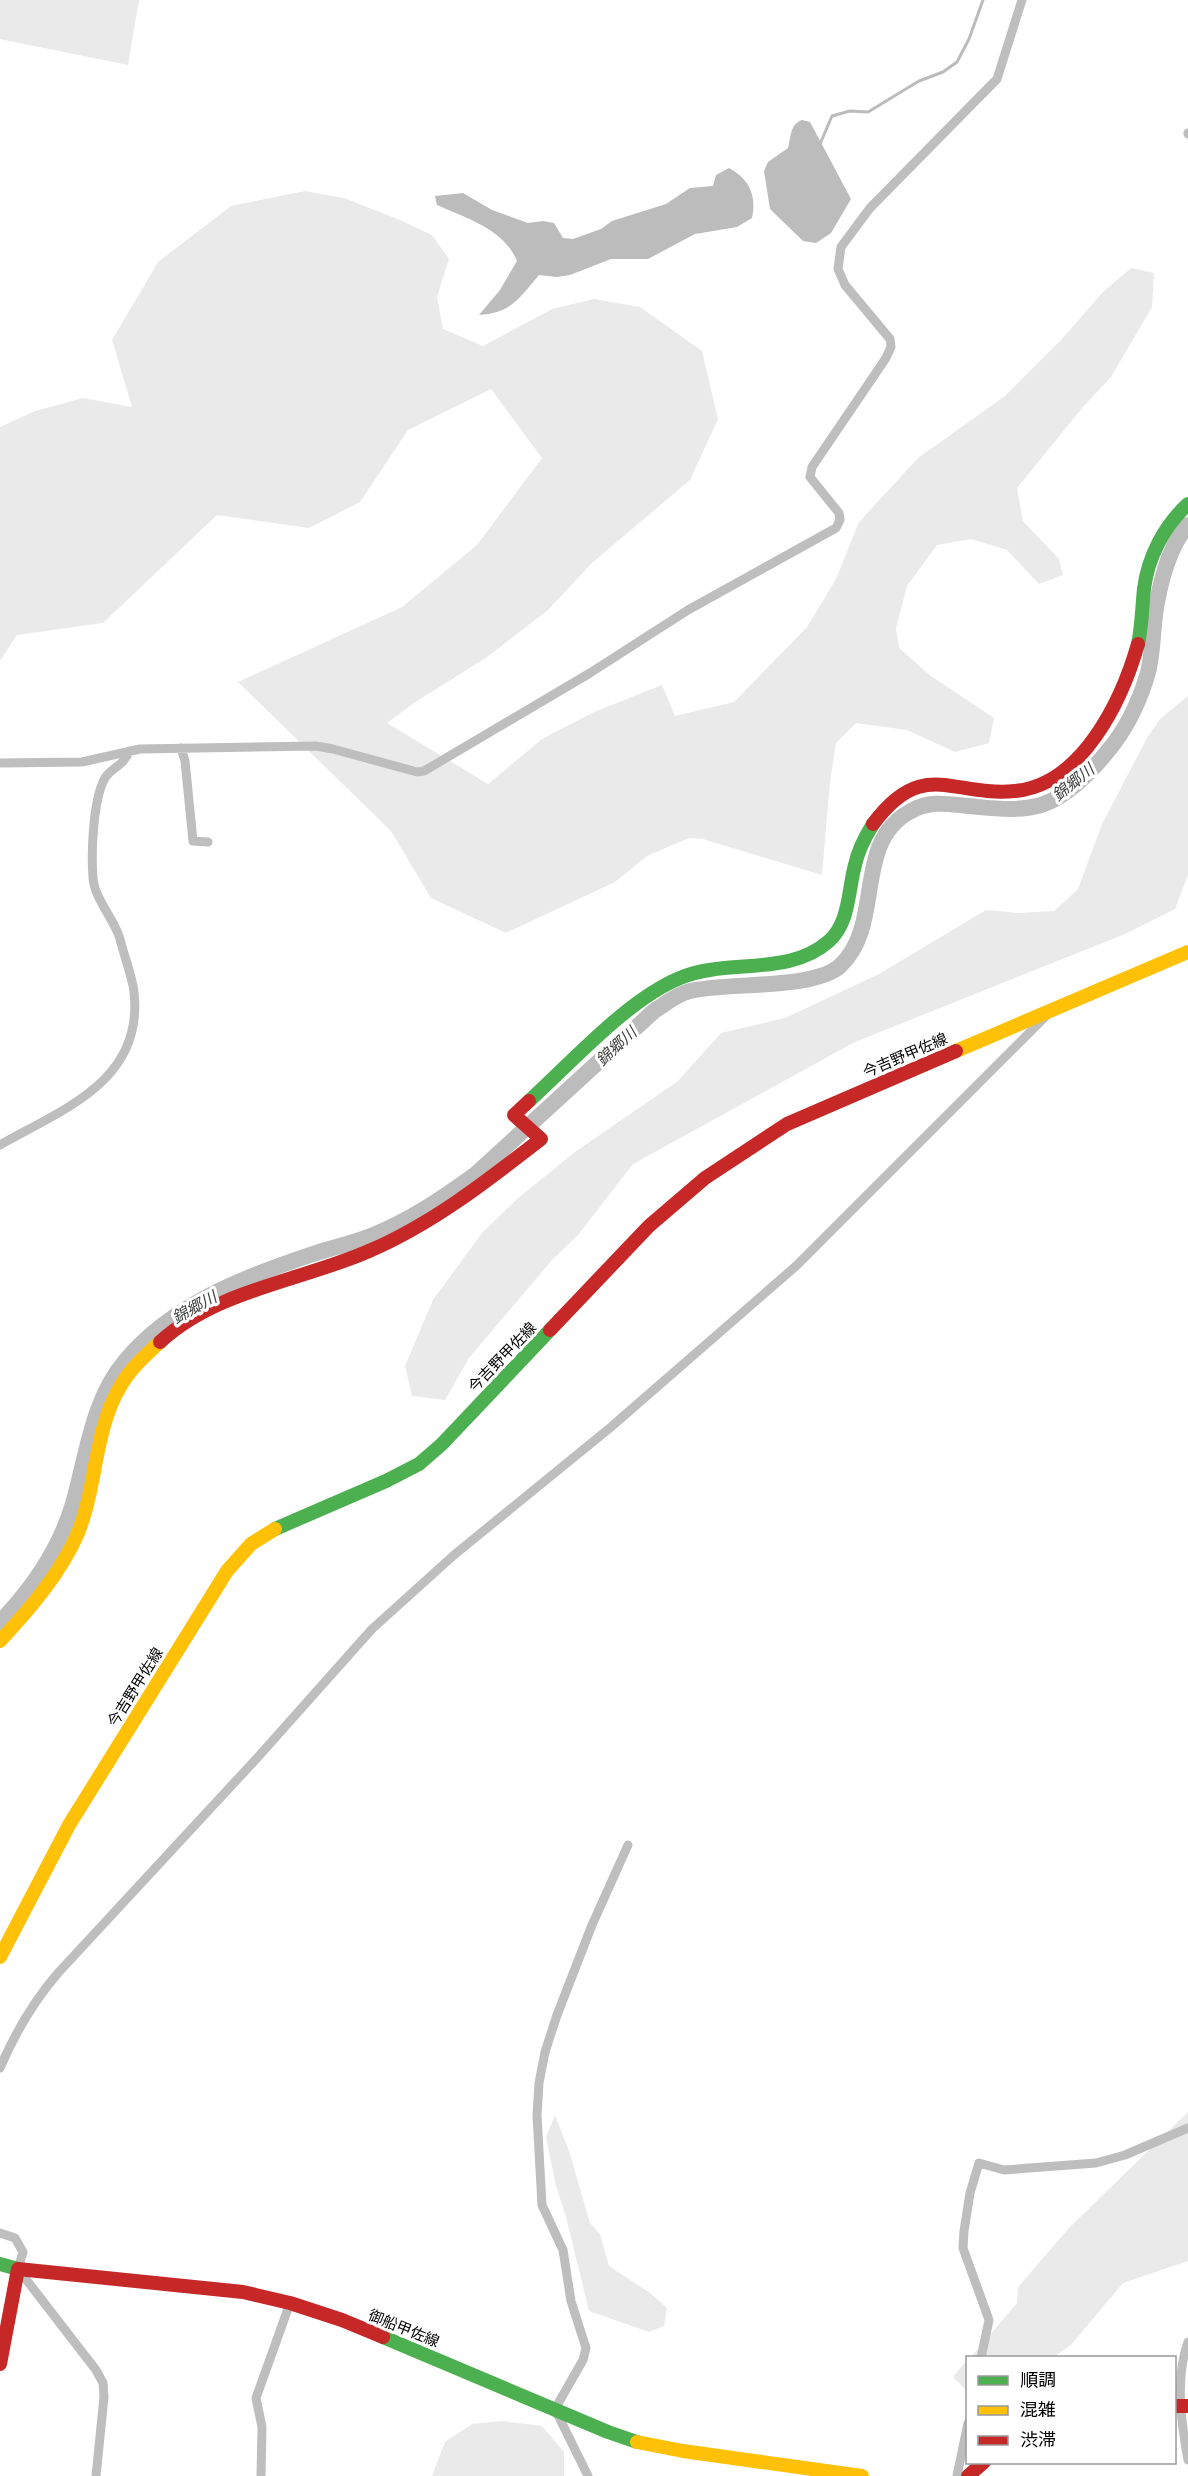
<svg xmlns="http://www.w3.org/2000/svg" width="1188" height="2476" viewBox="0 0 1188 2476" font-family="Mulish,'Noto Sans JP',sans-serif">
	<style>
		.green { fill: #eaeaea }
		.water { fill: #bcbcbc }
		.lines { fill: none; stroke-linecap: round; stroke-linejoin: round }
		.stream { stroke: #bcbcbc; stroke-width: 3 }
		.river { stroke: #bcbcbc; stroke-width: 16 }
		.street { stroke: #bebebe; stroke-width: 9 }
		.fast { stroke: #4caf50; stroke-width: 14 }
		.slow { stroke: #ffc107; stroke-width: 14 }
		.jam { stroke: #c62828; stroke-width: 14 }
		.labels { text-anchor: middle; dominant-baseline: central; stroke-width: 6; stroke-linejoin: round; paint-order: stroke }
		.street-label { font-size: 15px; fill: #000; stroke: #fff }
		.water-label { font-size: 16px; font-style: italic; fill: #404040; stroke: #fff }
	</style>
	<rect width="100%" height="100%" fill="#fff"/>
	<path class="green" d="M 0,0 L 139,0 L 128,65 L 0,39 Z
		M 305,191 L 344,198 L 400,220 L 432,235 L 449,259 L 437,297 L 443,329 L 483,346 L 552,309 L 594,299 L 640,307 L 702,351 L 718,419 L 690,480 L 592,563 L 548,610 L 487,657 L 414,703 L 387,723 L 488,784 L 542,739 L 594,712 L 662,685 L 675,716 L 734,702 L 807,627 L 836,579 L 859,522 L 918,458 L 1005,396 L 1062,339 L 1103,292 L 1131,268 L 1154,273 L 1152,307 L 1111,377 L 1083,407 L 1017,488 L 1023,521 L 1059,559 L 1063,575 L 1039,584 L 1007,550 L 971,539 L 937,545 L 907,586 L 896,628 L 899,648 L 931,676 L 994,718 L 989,743 L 955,752 L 907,730 L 856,723 L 836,743 L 830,782 L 822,875 L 703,839 L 689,838 L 647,856 L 615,882 L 506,933 L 431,898 L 391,831 L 238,682 L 402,607 L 477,545 L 542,458 L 491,389 L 408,430 L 360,502 L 309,528 L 217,515 L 103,623 L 17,635 L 0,661 L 0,427 L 35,411 L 83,398 L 132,407 L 112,340 L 158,262 L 231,206 Z
		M 1188,696 L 1188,875 L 1175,909 L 1125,934 L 855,1042 L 633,1164 L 578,1235 L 552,1260 L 469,1358 L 445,1400 L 412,1396 L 405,1366 L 433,1300 L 482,1233 L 517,1199 L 575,1152 L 678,1081 L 721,1033 L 785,1018 L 879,974 L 986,910 L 1019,913 L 1054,911 L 1078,889 L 1102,824 L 1148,736 L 1161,718 Z
		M 1188,2112 L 1188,2261 L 1123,2283 L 1072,2344 L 1054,2357 L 970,2358 L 1017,2303 L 1018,2287 L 1069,2228 Z
		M 555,2115 L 569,2151 L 590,2223 L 600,2234 L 609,2266 L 650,2293 L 667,2308 L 664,2326 L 649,2332 L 589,2311 L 566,2217 L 556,2186 L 546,2137 Z
		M 967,2360 L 967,2391 L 953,2377 Z
		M 502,2421 L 542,2426 L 564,2452 L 564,2476 L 432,2476 L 445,2442 L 472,2424 Z"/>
	<path class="water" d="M 802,120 L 810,122 L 851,199 L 831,233 L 816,243 L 803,241 L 770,209 L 764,171 L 768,162 L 788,148 C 791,137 790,124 802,120 Z
		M 729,168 C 749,179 757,195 752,218 L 737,227 L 695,234 L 648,259 L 611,259 L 570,275 L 557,277 L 539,275 C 519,298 512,313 479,315 L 500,290 L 517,261 C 504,229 466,218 437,205 L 435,196 L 463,193 L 492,210 L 528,223 L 543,221 L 554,223 L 563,238 L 573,239 L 601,229 L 612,221 L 666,204 L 690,188 L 713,186 L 716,175 Z"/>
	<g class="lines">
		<path class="stream" d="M 820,144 L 832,116 L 850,111 L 868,112 L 919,81 L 943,72 L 957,62 L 969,39 L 983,0"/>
		<path class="river" d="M 0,1622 C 32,1589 58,1552 72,1507 C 87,1457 91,1401 126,1360 C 172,1305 244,1277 310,1255 C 330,1248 351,1244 371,1236 C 409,1221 443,1198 476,1174 L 654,1011 C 665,1004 677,994 690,991 C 727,982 813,990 840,966 C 885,924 852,842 911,811 C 930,800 948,804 968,806 C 991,808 1018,812 1041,805 C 1065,798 1091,772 1107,752 C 1125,731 1139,702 1147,676 C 1151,663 1152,649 1153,636 C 1155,603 1165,550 1188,525"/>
		<path class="street" d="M 1188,133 L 1188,134
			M 181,748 L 185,761 L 193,841 L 208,842
			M 0,763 L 82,762 L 140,749 L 316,746 L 333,749 L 417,772 L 424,771 L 590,673 L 688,610 L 836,528 L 840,520 L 839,513 L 810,477 L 812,467 L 886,358 L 891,347 L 890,339 L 845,285 L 838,269 L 841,247 L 870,208 L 997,79 L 1022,0
			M 0,1145 C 63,1109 144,1081 134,992 C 132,975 124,956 120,939 C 114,918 94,899 93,877 C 91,853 93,799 105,778 C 112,767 125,765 129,751
			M 0,2068 C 15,2033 33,2002 58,1973 L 258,1757 L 372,1629 L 454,1555 L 611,1427 L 796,1266 L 1047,1015
			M 0,2233 L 15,2238 L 23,2252 L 18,2269 L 96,2370 L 103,2383 L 104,2397 L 96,2476
			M 1188,2342 C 1175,2378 1181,2422 1188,2460
			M 981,2358 L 989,2320 L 963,2248 L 964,2231 L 970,2193 L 979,2163 L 1004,2170 L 1096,2163 L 1125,2155 L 1188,2128
			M 261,2476 L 262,2427 L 256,2398 L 290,2303
			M 588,2476 L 555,2409 L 583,2360 L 586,2348 L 571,2301 L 563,2250 L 542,2205 L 537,2115 L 539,2083 L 545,2052 L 557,2015 L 592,1925 L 628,1845
			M 957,2476 L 968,2423"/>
		<path class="fast" d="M 1138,644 C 1142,626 1142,607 1144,589 C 1148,557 1164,526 1188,504
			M 529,1101 C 571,1063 628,999 680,978 C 727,958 789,977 829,941 C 850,922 848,890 855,865 C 858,850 865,837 873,824
			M 275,1529 L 386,1481 L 419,1464 L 442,1444 L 550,1330
			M 0,2264 L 18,2269
			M 383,2337 L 608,2432 L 637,2442"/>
		<path class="slow" d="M 956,1051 L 1188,952
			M 0,1641 C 29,1610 61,1573 78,1533 C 97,1486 94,1431 120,1387 C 130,1369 145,1356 160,1342
			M 0,1957 L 69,1825 L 227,1571 L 251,1544 L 275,1529
			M 637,2442 L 683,2451 L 862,2476"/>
		<path class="jam" d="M 873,824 C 923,757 952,797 1015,791 C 1082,785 1122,700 1138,644
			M 550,1330 L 649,1226 L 705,1178 L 787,1124 L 956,1051
			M 160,1342 C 216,1290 301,1281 369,1251 C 432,1224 487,1181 541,1139 L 514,1115 L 529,1101
			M 0,2364 L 18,2269 L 243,2292 L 290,2303 L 342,2320 L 383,2337
			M 1174,2406 L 1188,2406
			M 968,2476 L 984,2462"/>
	</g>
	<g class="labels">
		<g class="street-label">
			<text transform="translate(905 1055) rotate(-23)">今吉野甲佐線</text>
			<text transform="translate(502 1357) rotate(-46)">今吉野甲佐線</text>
			<text transform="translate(135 1687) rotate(-58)">今吉野甲佐線</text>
			<text transform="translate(404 2328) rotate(22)">御船甲佐線</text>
		</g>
		<g class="water-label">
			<text transform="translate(1073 782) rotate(-39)">錦郷川</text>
			<text transform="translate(616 1046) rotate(-43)">錦郷川</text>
			<text transform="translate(194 1307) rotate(-29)">錦郷川</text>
		</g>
	</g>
	<rect x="966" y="2356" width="210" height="108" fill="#ffffff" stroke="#999999" stroke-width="1.5"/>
	<rect x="978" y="2376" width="30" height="9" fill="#4caf50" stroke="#999999" stroke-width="1.5"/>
	<text x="1020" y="2386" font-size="18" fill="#000000">順調</text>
	<rect x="978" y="2406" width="30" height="9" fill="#ffc107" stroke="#999999" stroke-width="1.5"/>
	<text x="1020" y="2416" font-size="18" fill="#000000">混雑</text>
	<rect x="978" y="2436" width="30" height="9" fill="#c62828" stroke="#999999" stroke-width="1.5"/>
	<text x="1020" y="2446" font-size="18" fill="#000000">渋滞</text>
</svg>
